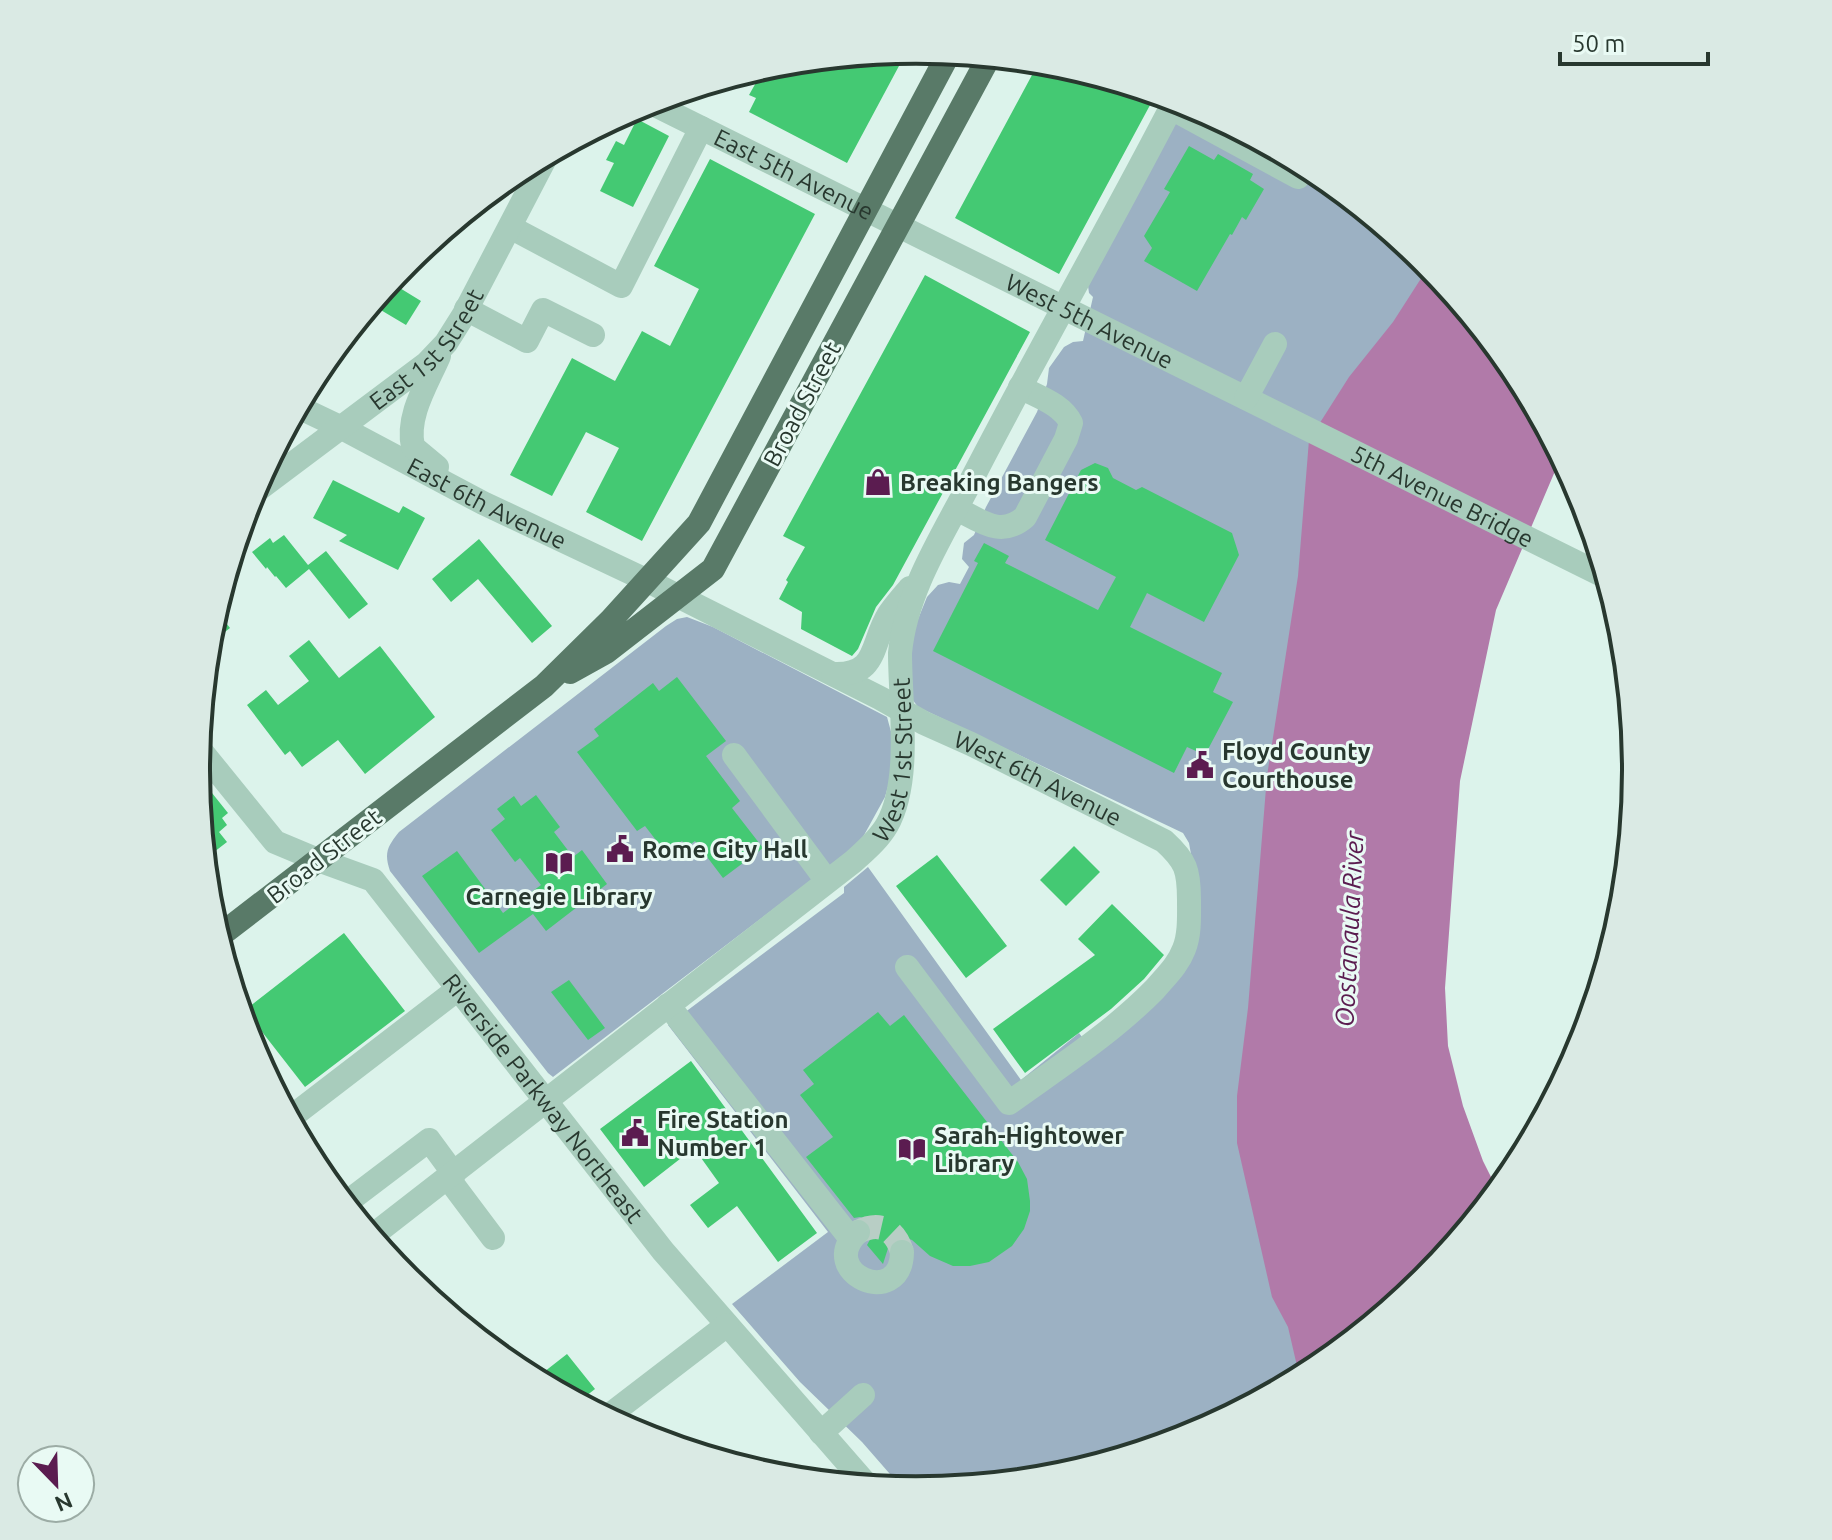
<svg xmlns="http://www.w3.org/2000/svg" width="1832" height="1540" viewBox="0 0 1832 1540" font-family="Ubuntu,sans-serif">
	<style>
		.green { fill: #9cb1c3 }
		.water { fill: #b17aa9 }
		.building { fill: #44c973 }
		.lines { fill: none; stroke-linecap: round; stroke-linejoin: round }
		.minor-tunnel { stroke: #b8cec5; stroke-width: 24; stroke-dasharray: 24 12; stroke-linecap: butt }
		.minor { stroke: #a8ccbc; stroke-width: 24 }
		.major { stroke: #597a68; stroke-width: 24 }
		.labels { text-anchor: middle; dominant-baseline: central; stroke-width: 6; stroke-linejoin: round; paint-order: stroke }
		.street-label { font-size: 24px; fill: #28382f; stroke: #e9faf4 }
		.poi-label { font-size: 24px; font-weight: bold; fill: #28382f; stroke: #e9faf4; text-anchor: start }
		.water-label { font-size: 26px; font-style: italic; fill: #5b1c50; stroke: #e9faf4 }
		.rim { fill: none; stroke: #28382f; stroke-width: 4 }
	</style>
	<rect width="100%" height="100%" fill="#dcf3eb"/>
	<path class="green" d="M 1182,102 L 1192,105 L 1316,172 L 1425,261 L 1509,363 L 1316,1369 L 1191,1435 L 1056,1476 L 916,1490 L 903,1489 L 862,1442 L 800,1382 L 732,1304 L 828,1232 L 668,1025 L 844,893 L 844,887 L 868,867 L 1021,1080 L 1079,1033 L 1088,1045 L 1179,973 L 1194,871 L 1189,843 L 1183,833 L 918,707 L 912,699 L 912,634 L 927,597 L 938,585 L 949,582 L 960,584 L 969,567 L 962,559 L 964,543 L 974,535 L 986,507 L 1037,412 L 1047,384 L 1049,368 L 1064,347 L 1073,342 L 1083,341 L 1093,297 L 1089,293 L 1088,286 Z
		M 687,617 L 713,627 L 887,717 L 893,739 L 891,776 L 885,797 L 863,837 L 847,855 L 801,888 L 553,1077 L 548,1073 L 390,871 C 384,853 387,847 399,832 L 666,626 L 677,619 Z"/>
	<path class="water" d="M 1429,266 L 1515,370 L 1561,457 L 1496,610 L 1460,781 L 1445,988 L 1448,1046 L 1463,1106 L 1483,1161 L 1498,1191 L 1425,1279 L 1316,1369 L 1303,1376 L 1297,1366 L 1288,1327 L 1272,1297 L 1237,1143 L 1237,1096 L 1248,1008 L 1267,776 L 1298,576 L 1309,440 L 1349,377 L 1393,322 Z"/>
	<path class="building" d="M 907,51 L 847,163 L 749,112 L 756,98 L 749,95 L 762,72 L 769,75 L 776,64 Z
		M 1039,62 L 1057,64 L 1156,94 L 1059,274 L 955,218 Z
		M 637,119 L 669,136 L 633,207 L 600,191 L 614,163 L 606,160 L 616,141 L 624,145 Z
		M 1189,146 L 1214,160 L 1218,154 L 1253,174 L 1250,180 L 1264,189 L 1246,220 L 1242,217 L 1232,235 L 1230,234 L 1197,291 L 1144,261 L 1152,248 L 1144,236 L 1170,192 L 1164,189 Z
		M 710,159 L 815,214 L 642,541 L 586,512 L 619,448 L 586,432 L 552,496 L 510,475 L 572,358 L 615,381 L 642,331 L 670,346 L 699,289 L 654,266 Z
		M 925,275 L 1030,332 L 893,585 L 876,607 L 858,649 L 852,656 L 801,629 L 802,612 L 779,599 L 788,582 L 786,580 L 805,547 L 783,536 Z
		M 390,282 L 421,301 L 406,325 L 374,306 Z
		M 1095,463 L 1108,468 L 1113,478 L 1136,490 L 1142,487 L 1232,533 L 1239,555 L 1204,622 L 1147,593 L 1130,627 L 1222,673 L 1213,692 L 1233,702 L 1205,755 L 1187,747 L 1174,773 L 933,651 L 978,563 L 974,561 L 984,543 L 1009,556 L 1005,563 L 1098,610 L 1116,577 L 1045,540 L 1081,470 Z
		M 333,480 L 399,513 L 403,506 L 425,518 L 398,570 L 339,541 L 347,535 L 313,518 Z
		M 284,535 L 308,565 L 326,551 L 368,604 L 349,619 L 309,569 L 286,588 L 276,576 L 275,577 L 267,567 L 266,569 L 252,552 L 270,538 L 273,543 Z
		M 479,539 L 552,626 L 532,643 L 478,579 L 451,602 L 432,579 Z
		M 216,610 L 230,628 L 208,645 L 210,629 Z
		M 309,640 L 339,678 L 380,646 L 435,717 L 365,774 L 338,740 L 302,767 L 290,751 L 285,755 L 247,705 L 266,690 L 278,705 L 309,681 L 289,656 Z
		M 677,677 L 726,741 L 706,756 L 740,801 L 732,808 L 763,848 L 723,878 L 695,841 L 687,847 L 682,841 L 666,853 L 645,826 L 637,831 L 577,752 L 599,736 L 594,729 L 653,683 L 659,691 Z
		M 196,773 L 228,813 L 222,818 L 227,825 L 219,832 L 227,842 L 205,859 Z
		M 536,795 L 560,827 L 554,832 L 573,857 L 582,850 L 607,884 L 546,931 L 533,914 L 479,953 L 422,876 L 457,851 L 503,913 L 541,885 L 520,858 L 515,862 L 491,830 L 505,819 L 497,809 L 514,796 L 521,806 Z
		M 1074,846 L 1100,872 L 1066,906 L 1040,880 Z
		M 937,855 L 1007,946 L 966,978 L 896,886 Z
		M 1112,904 L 1164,955 L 1144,979 L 1111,1009 L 1025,1073 L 993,1029 L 1095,955 L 1078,939 Z
		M 344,933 L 405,1011 L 305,1087 L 245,1010 Z
		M 569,980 L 605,1028 L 588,1040 L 551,992 Z
		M 878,1012 L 890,1026 L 904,1015 L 1018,1162 L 1027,1179 L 1030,1201 L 1030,1211 L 1024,1229 L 1012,1246 L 989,1262 L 970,1266 L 953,1266 L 930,1256 L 912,1240 L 904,1237 L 897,1238 L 890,1242 L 883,1264 L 867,1245 L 873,1234 L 871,1225 L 866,1219 L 860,1217 L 854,1218 L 806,1157 L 833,1137 L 800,1095 L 814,1084 L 803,1070 Z
		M 691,1061 L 817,1233 L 778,1262 L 737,1206 L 708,1228 L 690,1205 L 719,1183 L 694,1148 L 644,1187 L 600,1129 Z
		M 567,1354 L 595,1389 L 581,1400 L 570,1386 L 561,1393 L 535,1379 Z"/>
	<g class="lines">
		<path class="minor-tunnel" d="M 858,1232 C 880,1221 895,1229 902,1252"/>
		<g class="minor">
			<path id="s1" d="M 649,102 L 1606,577"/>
			<path d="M 1171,108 L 1298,177"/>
			<path d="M 510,227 L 621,286 L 701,128"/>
			<path d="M 466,309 L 527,341 L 543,310 L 593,335"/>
			<path d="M 1246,398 L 1275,344"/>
			<path id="s2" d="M 298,407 L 340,427 L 483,503 L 646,580 L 880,698 L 924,723 L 971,744 L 1164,841 C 1186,861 1189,870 1189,900 C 1189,916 1190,934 1184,949 C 1178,965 1166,976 1155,989 C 1112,1033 1059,1067 1009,1103 L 907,967"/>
			<path d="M 437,467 L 413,447 C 406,416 427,384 439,356"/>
			<path id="s3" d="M 251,495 L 427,363 L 446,343 L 463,316 L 547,155"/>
			<path d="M 957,509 C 981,521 1001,538 1025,517 L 1066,439 L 1071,423 C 1062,404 1038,397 1020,387"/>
			<path d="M 833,674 C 879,676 870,644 889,614 C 895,605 903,596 910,588"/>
			<path id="s4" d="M 198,747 L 275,842 L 318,860 L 373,880 L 663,1251 L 867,1485"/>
			<path d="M 734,755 L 827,881"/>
			<path d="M 668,1005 L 851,1239"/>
			<path d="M 290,1118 L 458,989"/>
			<path d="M 310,1156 L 346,1203 L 429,1140 L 454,1174"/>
			<path d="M 448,1178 L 493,1238"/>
			<path d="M 858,1232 C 815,1272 901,1311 902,1252"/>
			<path id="s5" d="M 372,1236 L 854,861 C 866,850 879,839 887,825 C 912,781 900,703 900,653 C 906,589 945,532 974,475 C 1039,349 1110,226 1175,100"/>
			<path d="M 607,1417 L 727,1325"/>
			<path d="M 821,1433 L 863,1395"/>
		</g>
		<path class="major" d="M 570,672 L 606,652 L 713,569 L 989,57
			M 218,937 L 544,686 L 611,620 L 699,523 L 949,53"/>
	</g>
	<defs>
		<g id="shop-bare" transform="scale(2.16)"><path d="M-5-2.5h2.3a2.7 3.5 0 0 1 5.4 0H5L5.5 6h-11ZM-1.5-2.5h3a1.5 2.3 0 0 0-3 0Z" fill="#5b1c50" stroke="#e9faf4" stroke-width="2.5" paint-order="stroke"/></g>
		<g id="civic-bare" transform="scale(2.16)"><path d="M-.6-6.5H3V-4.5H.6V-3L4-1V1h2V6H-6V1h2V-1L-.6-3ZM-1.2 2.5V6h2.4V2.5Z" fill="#5b1c50" stroke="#e9faf4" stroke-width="2.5" paint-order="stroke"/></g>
		<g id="library-bare" transform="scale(2.16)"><path d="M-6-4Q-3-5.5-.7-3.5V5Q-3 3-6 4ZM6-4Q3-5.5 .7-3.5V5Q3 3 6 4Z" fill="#5b1c50" stroke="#e9faf4" stroke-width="2.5" paint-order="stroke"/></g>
	</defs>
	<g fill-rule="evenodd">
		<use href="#shop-bare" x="878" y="482"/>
		<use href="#civic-bare" x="1200" y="765"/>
		<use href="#civic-bare" x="620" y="849"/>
		<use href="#library-bare" x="559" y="863"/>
		<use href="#civic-bare" x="635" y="1133"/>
		<use href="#library-bare" x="912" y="1149"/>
	</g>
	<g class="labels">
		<g class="street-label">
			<text stroke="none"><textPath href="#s1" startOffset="162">East 5th Avenue</textPath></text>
			<text stroke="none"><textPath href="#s1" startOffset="492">West 5th Avenue</textPath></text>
			<text stroke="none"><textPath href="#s3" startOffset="230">East 1st Street</textPath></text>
			<text transform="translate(802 404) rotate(-62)">Broad Street</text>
			<text stroke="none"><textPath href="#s1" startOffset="886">5th Avenue Bridge</textPath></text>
			<text stroke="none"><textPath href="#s2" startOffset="212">East 6th Avenue</textPath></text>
			<text stroke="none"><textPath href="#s5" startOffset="726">West 1st Street</textPath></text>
			<text stroke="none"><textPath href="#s2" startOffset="828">West 6th Avenue</textPath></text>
			<text transform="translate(324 856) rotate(-38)">Broad Street</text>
			<text stroke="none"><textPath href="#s4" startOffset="504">Riverside Parkway Northeast</textPath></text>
		</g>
		<g class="poi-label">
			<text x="900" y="482">Breaking Bangers</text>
			<text x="1222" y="751">Floyd County<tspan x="1222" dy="28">Courthouse</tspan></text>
			<text x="642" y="849">Rome City Hall</text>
			<text x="559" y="896" text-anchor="middle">Carnegie Library</text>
			<text x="657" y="1119">Fire Station<tspan x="657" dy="28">Number 1</tspan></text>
			<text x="934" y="1135">Sarah-Hightower<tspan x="934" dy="28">Library</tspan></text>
		</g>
		<g class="water-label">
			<text transform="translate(1349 929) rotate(-87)">Oostanaula River</text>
		</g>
	</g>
	<path d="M0 0H1832V1540H0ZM210 770a706 706 0 1 1 1412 0a706 706 0 1 1-1412 0Z" fill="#daeae4" fill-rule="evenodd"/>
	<path class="rim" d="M210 770a706 706 0 1 1 1412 0a706 706 0 1 1-1412 0Z"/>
	<g transform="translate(56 1484) rotate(157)"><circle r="38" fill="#e9faf4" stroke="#9caca5" stroke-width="2"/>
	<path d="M0-6L14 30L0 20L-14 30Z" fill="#5b1c50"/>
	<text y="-12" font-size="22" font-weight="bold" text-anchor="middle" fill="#28382f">N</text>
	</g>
	<path d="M1560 52v12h148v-12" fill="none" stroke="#28382f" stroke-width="4"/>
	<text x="1572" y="52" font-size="24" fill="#28382f" stroke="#e9faf4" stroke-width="6" paint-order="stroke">50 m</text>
</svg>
